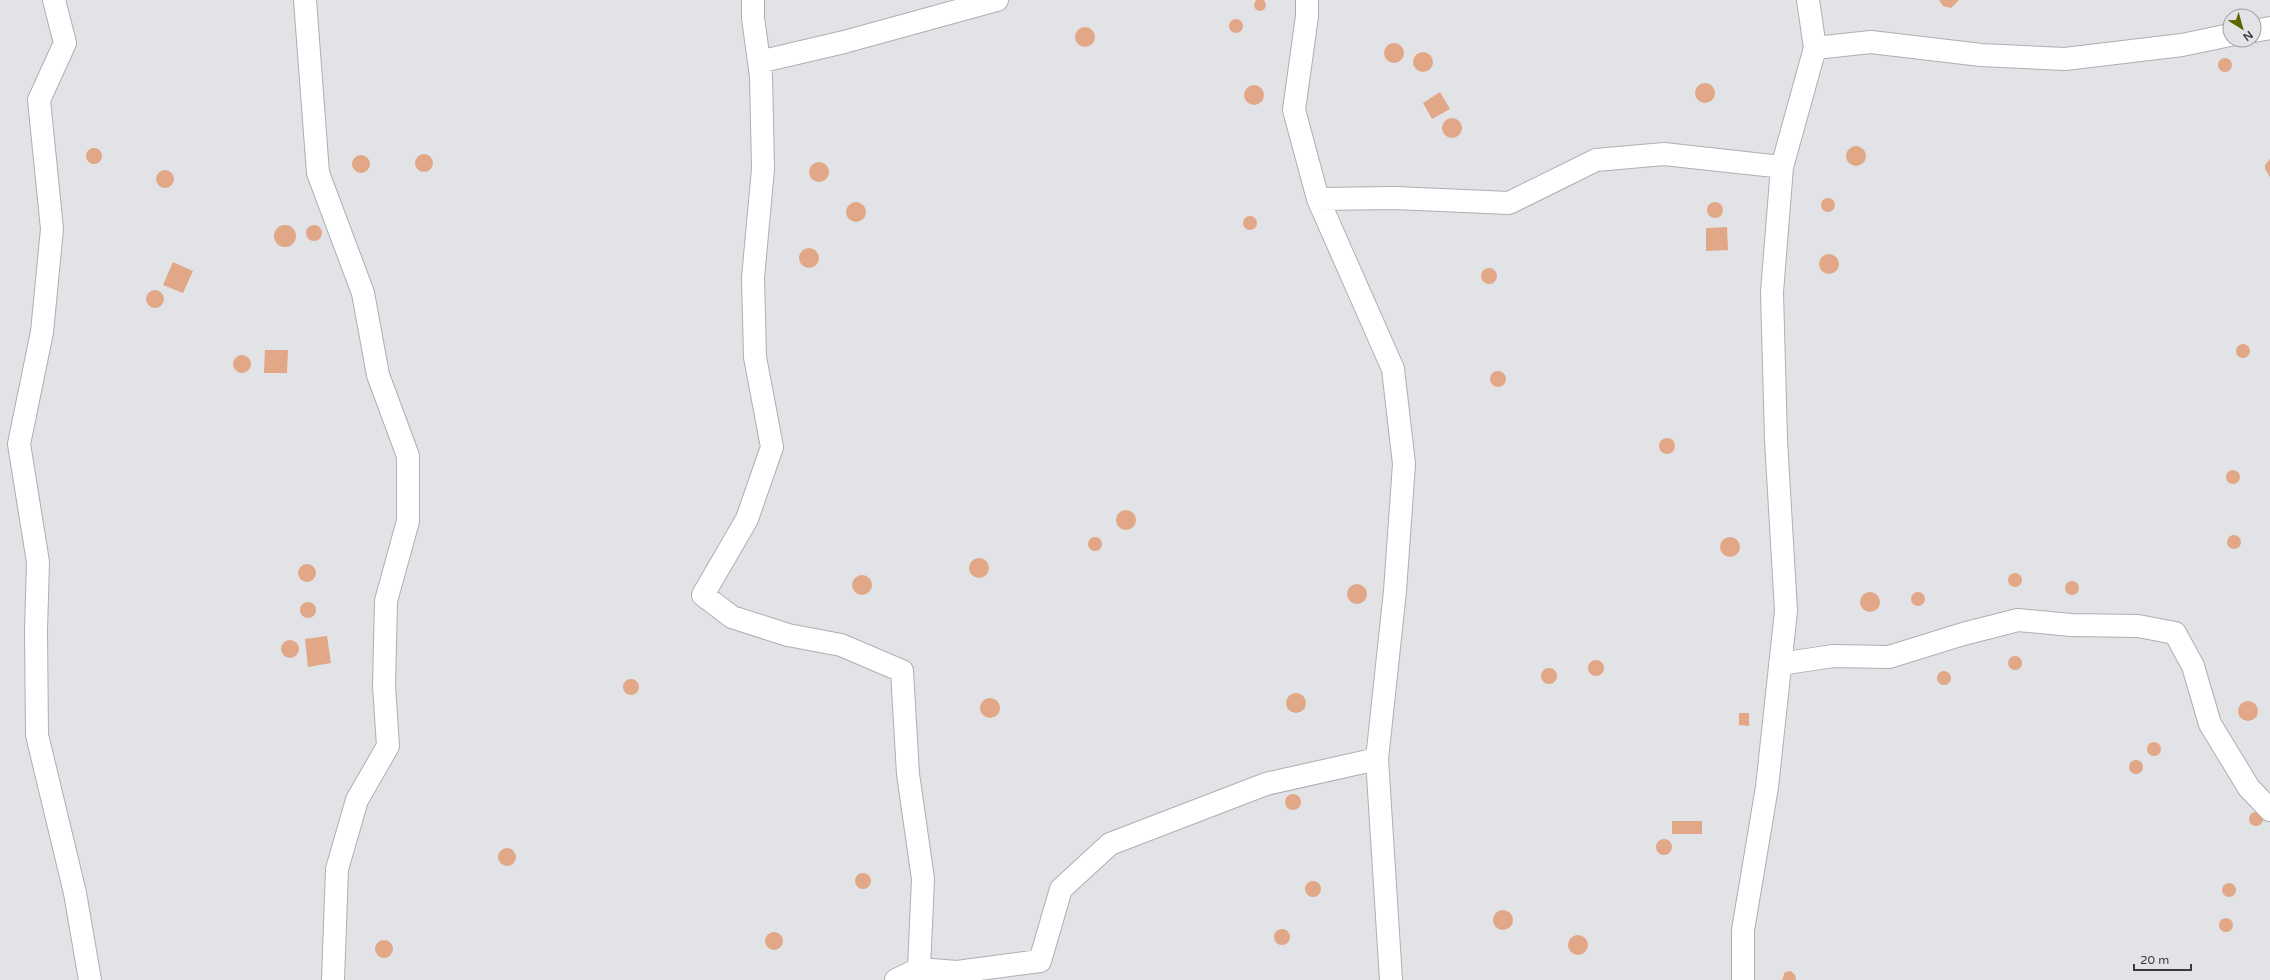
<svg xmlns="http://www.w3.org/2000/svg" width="2270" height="980" viewBox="0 0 2270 980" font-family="'Varela Round',sans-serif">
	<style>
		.building { fill: #e1a786 }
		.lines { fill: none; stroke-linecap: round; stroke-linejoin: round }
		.minor-casing { stroke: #aeafb2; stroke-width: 24 }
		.minor { stroke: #fff; stroke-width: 22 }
	</style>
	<rect width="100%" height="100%" fill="#e2e3e7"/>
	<path class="building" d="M1254 5a6 6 0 1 1 12 0a6 6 0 1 1-12 0Z
		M 1939,0 L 1959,0 L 1951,8 L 1943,6 Z
		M1229 26a7 7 0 1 1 14 0a7 7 0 1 1-14 0Z
		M1075 37a10 10 0 1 1 20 0a10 10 0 1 1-20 0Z
		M1384 53a10 10 0 1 1 20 0a10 10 0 1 1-20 0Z
		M1413 62a10 10 0 1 1 20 0a10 10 0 1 1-20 0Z
		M2218 65a7 7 0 1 1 14 0a7 7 0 1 1-14 0Z
		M1695 93a10 10 0 1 1 20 0a10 10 0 1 1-20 0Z
		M1244 95a10 10 0 1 1 20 0a10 10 0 1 1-20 0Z
		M 1440,92 L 1450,109 L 1432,119 L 1423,103 Z
		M1442 128a10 10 0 1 1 20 0a10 10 0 1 1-20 0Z
		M1846 156a10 10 0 1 1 20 0a10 10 0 1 1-20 0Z
		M86 156a8 8 0 1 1 16 0a8 8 0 1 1-16 0Z
		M415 163a9 9 0 1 1 18 0a9 9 0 1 1-18 0Z
		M352 164a9 9 0 1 1 18 0a9 9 0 1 1-18 0Z
		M 2270,159 L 2270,177 L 2265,169 L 2265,165 Z
		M809 172a10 10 0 1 1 20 0a10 10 0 1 1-20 0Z
		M156 179a9 9 0 1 1 18 0a9 9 0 1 1-18 0Z
		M1821 205a7 7 0 1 1 14 0a7 7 0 1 1-14 0Z
		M846 212a10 10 0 1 1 20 0a10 10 0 1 1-20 0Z
		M1707 210a8 8 0 1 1 16 0a8 8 0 1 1-16 0Z
		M1243 223a7 7 0 1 1 14 0a7 7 0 1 1-14 0Z
		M274 236a11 11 0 1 1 22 0a11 11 0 1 1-22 0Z
		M306 233a8 8 0 1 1 16 0a8 8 0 1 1-16 0Z
		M 1727,227 L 1728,250 L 1706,251 L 1706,228 Z
		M799 258a10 10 0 1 1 20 0a10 10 0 1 1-20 0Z
		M1819 264a10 10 0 1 1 20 0a10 10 0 1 1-20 0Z
		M 173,262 L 193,271 L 183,293 L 163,285 Z
		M1481 276a8 8 0 1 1 16 0a8 8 0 1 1-16 0Z
		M146 299a9 9 0 1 1 18 0a9 9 0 1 1-18 0Z
		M2236 351a7 7 0 1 1 14 0a7 7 0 1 1-14 0Z
		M 265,350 L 288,350 L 287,373 L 264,373 Z
		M233 364a9 9 0 1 1 18 0a9 9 0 1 1-18 0Z
		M1490 379a8 8 0 1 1 16 0a8 8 0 1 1-16 0Z
		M1659 446a8 8 0 1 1 16 0a8 8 0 1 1-16 0Z
		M2226 477a7 7 0 1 1 14 0a7 7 0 1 1-14 0Z
		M1116 520a10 10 0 1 1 20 0a10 10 0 1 1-20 0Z
		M2227 542a7 7 0 1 1 14 0a7 7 0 1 1-14 0Z
		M1720 547a10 10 0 1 1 20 0a10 10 0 1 1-20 0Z
		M1088 544a7 7 0 1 1 14 0a7 7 0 1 1-14 0Z
		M969 568a10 10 0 1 1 20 0a10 10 0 1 1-20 0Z
		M298 573a9 9 0 1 1 18 0a9 9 0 1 1-18 0Z
		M2008 580a7 7 0 1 1 14 0a7 7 0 1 1-14 0Z
		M852 585a10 10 0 1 1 20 0a10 10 0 1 1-20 0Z
		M2065 588a7 7 0 1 1 14 0a7 7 0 1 1-14 0Z
		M1347 594a10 10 0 1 1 20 0a10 10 0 1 1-20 0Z
		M1860 602a10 10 0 1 1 20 0a10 10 0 1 1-20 0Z
		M1911 599a7 7 0 1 1 14 0a7 7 0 1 1-14 0Z
		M300 610a8 8 0 1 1 16 0a8 8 0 1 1-16 0Z
		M 327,636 L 331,663 L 308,667 L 305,639 Z
		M281 649a9 9 0 1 1 18 0a9 9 0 1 1-18 0Z
		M2008 663a7 7 0 1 1 14 0a7 7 0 1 1-14 0Z
		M1588 668a8 8 0 1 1 16 0a8 8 0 1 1-16 0Z
		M1541 676a8 8 0 1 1 16 0a8 8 0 1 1-16 0Z
		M1937 678a7 7 0 1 1 14 0a7 7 0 1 1-14 0Z
		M623 687a8 8 0 1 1 16 0a8 8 0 1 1-16 0Z
		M1286 703a10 10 0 1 1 20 0a10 10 0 1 1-20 0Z
		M980 708a10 10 0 1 1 20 0a10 10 0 1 1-20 0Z
		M2238 711a10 10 0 1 1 20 0a10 10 0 1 1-20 0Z
		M 1739,713 L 1749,713 L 1749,726 L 1739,725 Z
		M2147 749a7 7 0 1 1 14 0a7 7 0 1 1-14 0Z
		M2129 767a7 7 0 1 1 14 0a7 7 0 1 1-14 0Z
		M1285 802a8 8 0 1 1 16 0a8 8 0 1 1-16 0Z
		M2249 819a7 7 0 1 1 14 0a7 7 0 1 1-14 0Z
		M 1672,821 L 1702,821 L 1702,834 L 1672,834 Z
		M1656 847a8 8 0 1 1 16 0a8 8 0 1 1-16 0Z
		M498 857a9 9 0 1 1 18 0a9 9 0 1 1-18 0Z
		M855 881a8 8 0 1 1 16 0a8 8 0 1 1-16 0Z
		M1305 889a8 8 0 1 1 16 0a8 8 0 1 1-16 0Z
		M2222 890a7 7 0 1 1 14 0a7 7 0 1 1-14 0Z
		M1493 920a10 10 0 1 1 20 0a10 10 0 1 1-20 0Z
		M2219 925a7 7 0 1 1 14 0a7 7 0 1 1-14 0Z
		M1274 937a8 8 0 1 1 16 0a8 8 0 1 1-16 0Z
		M765 941a9 9 0 1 1 18 0a9 9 0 1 1-18 0Z
		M1568 945a10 10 0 1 1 20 0a10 10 0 1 1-20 0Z
		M375 949a9 9 0 1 1 18 0a9 9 0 1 1-18 0Z
		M 1791,971 L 1795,975 L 1796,980 L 1782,980 L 1785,972 Z"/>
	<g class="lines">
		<g class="minor-casing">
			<path id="minor" d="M 54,0 L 65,43 L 39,100 L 52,229 L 42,332 L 19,444 L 38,562 L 36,630 L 37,735 L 75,893 L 90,980
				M 305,0 L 318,173 L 363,293 L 378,375 L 408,456 L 408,521 L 386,601 L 384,686 L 388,746 L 357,800 L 337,869 L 333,980
				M 753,0 L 753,18 L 761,76 L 763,169 L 753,278 L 755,357 L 772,447 L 747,519 L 703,595 L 732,617 L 788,635 L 841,645 L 902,671 L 908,774 L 923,879 L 919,969
				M 1307,0 L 1307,16 L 1294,110 L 1318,199 L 1393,369 L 1404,464 L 1395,591 L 1377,759 L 1391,980
				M 2254,31 L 2270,28
				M 1815,48 L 1871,42 L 1981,55 L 2065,59 L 2182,45 L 2230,35
				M 759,62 L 844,42 L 997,0
				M 1318,199 L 1395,198 L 1509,203 L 1596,160 L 1664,154 L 1782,167
				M 1780,664 L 1833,656 L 1889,657 L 1963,634 L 2018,620 L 2071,625 L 2138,626 L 2175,633 L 2193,666 L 2210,724 L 2249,788 L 2270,810
				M 896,980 L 919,969 L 957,972 L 1040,961 L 1061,889 L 1110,844 L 1266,784 L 1377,759
				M 1743,980 L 1743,930 L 1767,787 L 1786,611 L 1776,440 L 1772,292 L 1782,167 L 1815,48 L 1808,0"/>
		</g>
		<use href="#minor" class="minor"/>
	</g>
	<g transform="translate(2242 28) rotate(143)"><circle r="19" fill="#e2e3e7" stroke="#9f9fa3"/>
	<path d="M0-3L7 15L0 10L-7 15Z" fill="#5e6400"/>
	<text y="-6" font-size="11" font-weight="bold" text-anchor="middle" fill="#3a3a3c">N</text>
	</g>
	<path d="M2134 964v6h57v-6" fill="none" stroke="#3a3a3c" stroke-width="2"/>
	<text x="2140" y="964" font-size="12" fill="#3a3a3c" stroke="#e2e3e7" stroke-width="3" paint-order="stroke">20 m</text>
</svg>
